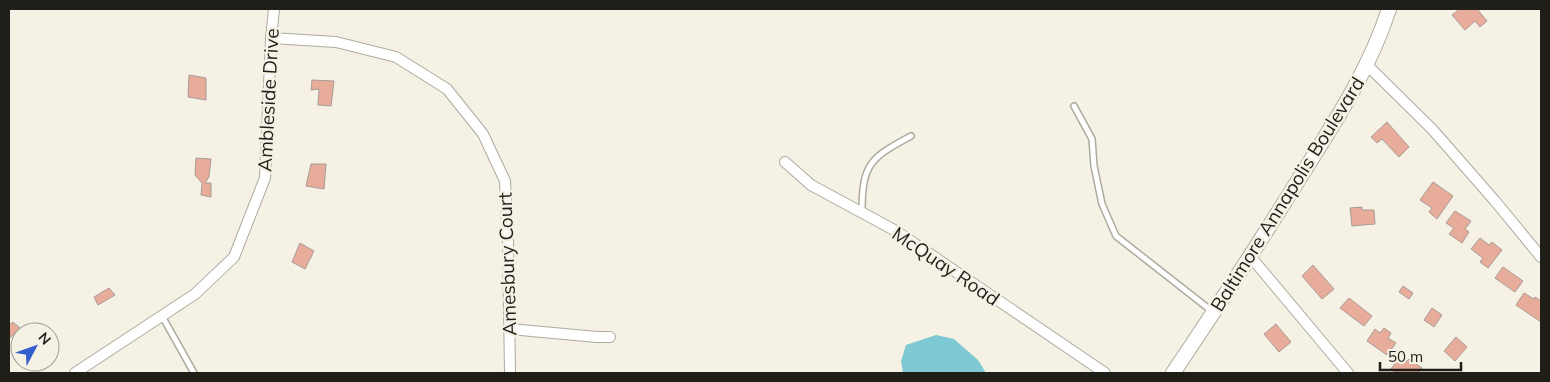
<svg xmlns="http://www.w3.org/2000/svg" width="1550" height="382" viewBox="0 0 1550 382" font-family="Mulish,sans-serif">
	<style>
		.water { fill: #7ec9d3 }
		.building { fill: #e8ac9a; stroke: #a89b96 }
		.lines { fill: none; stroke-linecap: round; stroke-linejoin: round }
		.service-casing { stroke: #adaa9e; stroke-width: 8 }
		.minor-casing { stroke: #adaa9e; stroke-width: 12 }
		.secondary-casing { stroke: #adaa9e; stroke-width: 16 }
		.service { stroke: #fff; stroke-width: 5 }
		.minor { stroke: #fff; stroke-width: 10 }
		.secondary { stroke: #fff; stroke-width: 14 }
		.labels { text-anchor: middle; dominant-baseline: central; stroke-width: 5; stroke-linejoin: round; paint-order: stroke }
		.street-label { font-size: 19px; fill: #1f1e19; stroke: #f5f1e5 }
	</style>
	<rect width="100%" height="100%" fill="#f5f1e5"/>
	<path class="water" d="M 936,335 L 954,339 L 978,360 L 986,373 L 903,373 L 901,361 L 906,345 Z"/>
	<path class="building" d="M 1460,9 L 1477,9 L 1487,21 L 1480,27 L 1475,21 L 1465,30 L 1452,15 Z
		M 189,75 L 206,78 L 206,100 L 188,97 Z
		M 312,80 L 334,81 L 331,106 L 318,105 L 319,89 L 311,90 Z
		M 1387,122 L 1409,147 L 1399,157 L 1382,139 L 1377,143 L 1371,137 Z
		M 196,158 L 211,159 L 209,177 L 205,183 L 211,183 L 211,197 L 201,195 L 202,183 L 195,175 Z
		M 311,164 L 326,164 L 324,189 L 306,186 Z
		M 1433,182 L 1453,196 L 1437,219 L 1429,212 L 1432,208 L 1420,200 Z
		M 1362,207 L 1362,210 L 1374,210 L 1375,224 L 1352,226 L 1350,208 Z
		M 1455,211 L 1471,221 L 1465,229 L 1469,232 L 1462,243 L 1449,234 L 1454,228 L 1446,223 Z
		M 1480,238 L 1489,245 L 1492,242 L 1502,250 L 1488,268 L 1480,262 L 1483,258 L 1471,249 Z
		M 300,243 L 314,251 L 305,269 L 292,262 Z
		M 1313,265 L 1334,289 L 1322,299 L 1302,276 Z
		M 1503,267 L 1523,281 L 1515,292 L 1495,278 Z
		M 1403,286 L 1413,293 L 1409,299 L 1399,292 Z
		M 109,288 L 115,295 L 98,305 L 94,297 Z
		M 1524,293 L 1534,299 L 1535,297 L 1541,301 L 1541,322 L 1516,305 Z
		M 1349,298 L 1372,316 L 1364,326 L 1340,308 Z
		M 1432,308 L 1442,315 L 1434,327 L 1424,320 Z
		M 13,322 L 20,328 L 9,339 L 9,325 Z
		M 1276,324 L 1291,342 L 1279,352 L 1264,334 Z
		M 1384,328 L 1391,333 L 1388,338 L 1396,343 L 1387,355 L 1367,341 L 1375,329 L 1380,333 Z
		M 1456,337 L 1467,347 L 1455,361 L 1444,351 Z
		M 1399,358 L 1406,362 L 1409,359 L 1422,368 L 1418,373 L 1397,373 L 1391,369 Z"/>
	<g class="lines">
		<g class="service-casing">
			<path id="service" d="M 1074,106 L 1092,139 L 1094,166 L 1102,204 L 1116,236 L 1213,312
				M 862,212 C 862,164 870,158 911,136
				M 162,316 L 194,373"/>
		</g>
		<g class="minor-casing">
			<path id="minor" d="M 271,38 L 336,42 L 396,57 L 447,89 L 483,134 L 505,181 L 508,242 L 510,373
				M 1367,65 L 1432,129 L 1495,201 L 1541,257
				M 785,162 L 811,185 L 896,231 L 1105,373
				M 1250,256 L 1348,373
				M 510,329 L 597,337 L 610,337
				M 75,373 L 195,294 L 234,257 L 265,178 L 271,38 L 274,9"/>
		</g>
		<g class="secondary-casing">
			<path id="secondary" d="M 1173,373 C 1216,309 1258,245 1299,179 C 1333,125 1369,71 1389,9"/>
		</g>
		<use href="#service" class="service"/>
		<use href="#minor" class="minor"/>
		<use href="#secondary" class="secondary"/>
	</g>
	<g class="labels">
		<g class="street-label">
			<text transform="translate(268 100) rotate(-87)">Ambleside Drive</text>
			<text transform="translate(1287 194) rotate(-58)">Baltimore Annapolis Boulevard</text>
			<text transform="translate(507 264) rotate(-92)">Amesbury Court</text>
			<text transform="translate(946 266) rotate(34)">McQuay Road</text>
		</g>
	</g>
	<rect width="1550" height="382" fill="none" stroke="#1f1e19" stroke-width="20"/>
	<g transform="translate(35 347) rotate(49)"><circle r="24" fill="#f5f1e5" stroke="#9f9d93"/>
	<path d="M0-4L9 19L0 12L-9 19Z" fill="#355ece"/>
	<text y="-8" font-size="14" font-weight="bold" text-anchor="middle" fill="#1f1e19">N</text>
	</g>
	<path d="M1380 362v8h81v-8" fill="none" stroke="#1f1e19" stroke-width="2.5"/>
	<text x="1388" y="362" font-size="15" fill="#1f1e19" stroke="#f5f1e5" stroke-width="4" paint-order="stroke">50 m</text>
</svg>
